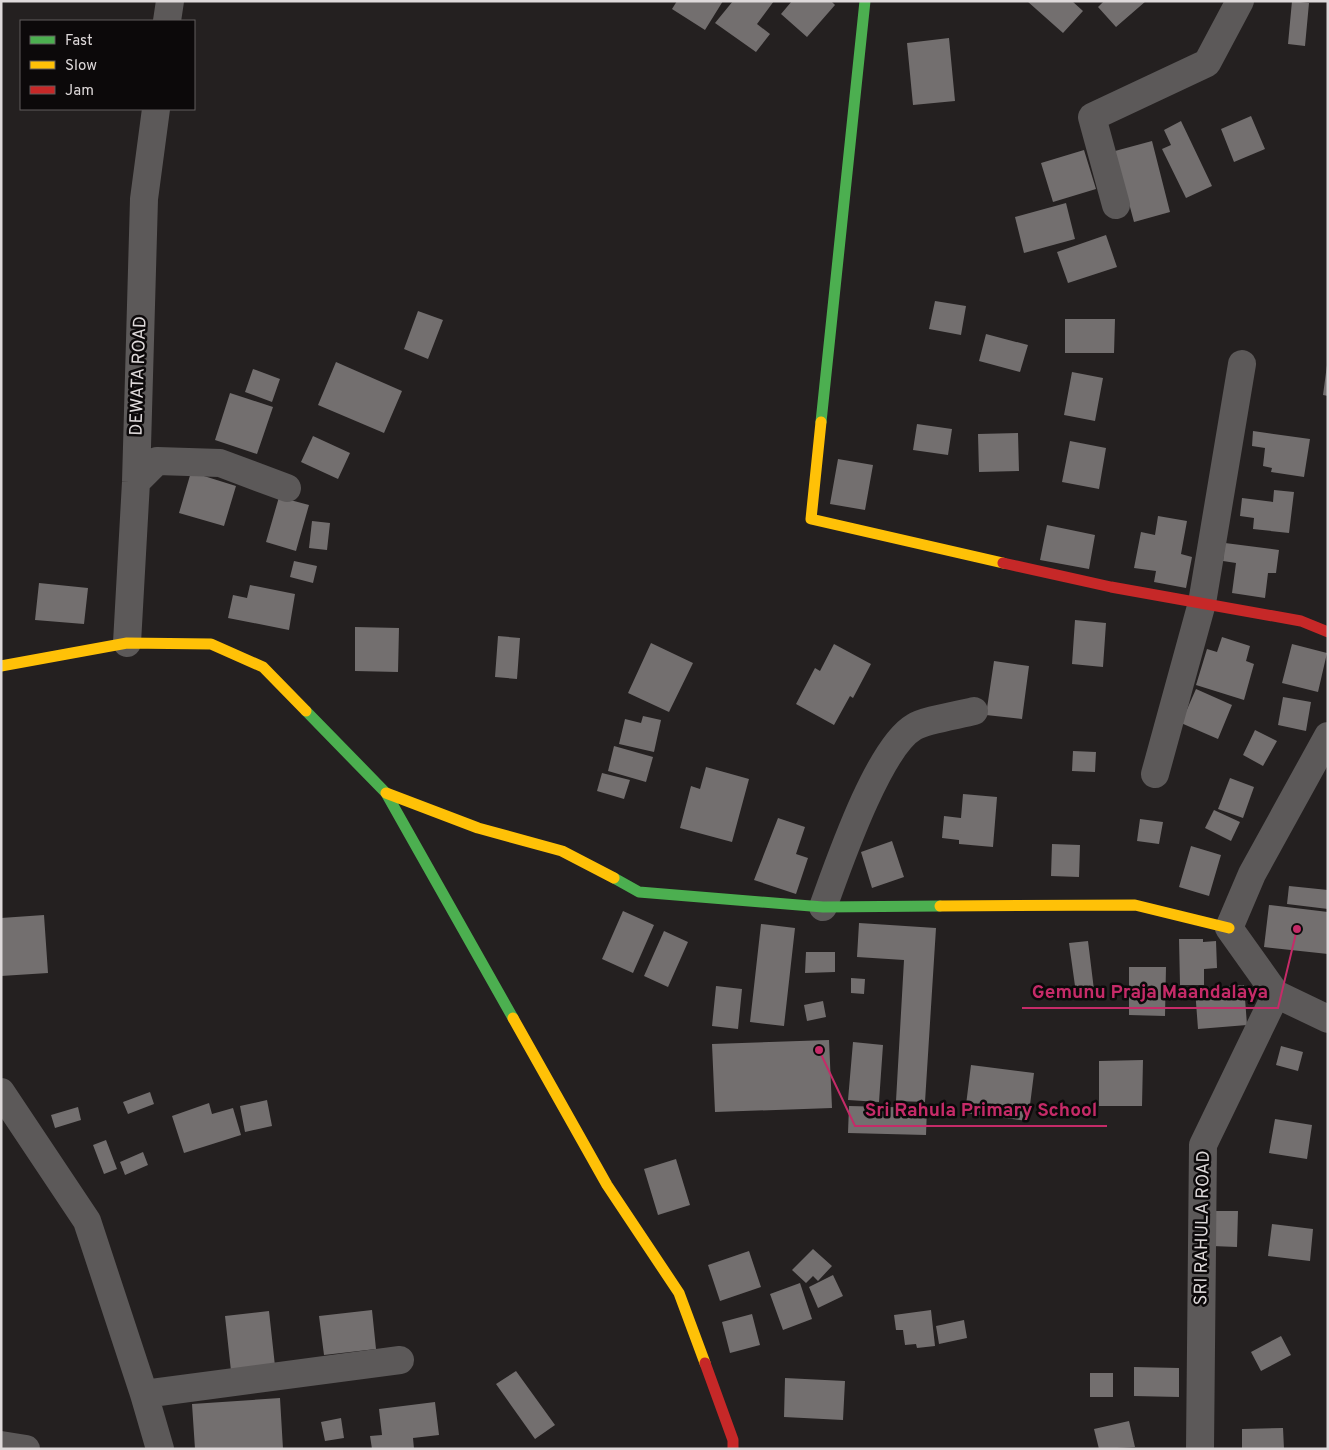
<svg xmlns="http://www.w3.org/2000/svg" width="1329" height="1450" viewBox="0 0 1329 1450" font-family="Overpass,sans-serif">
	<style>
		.building { fill: #736f6f }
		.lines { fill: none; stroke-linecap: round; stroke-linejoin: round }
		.street { stroke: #5c5959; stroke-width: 28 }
		.fast { stroke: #4caf50; stroke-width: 11 }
		.slow { stroke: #ffc107; stroke-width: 11 }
		.jam { stroke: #c62828; stroke-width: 11 }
		.labels { text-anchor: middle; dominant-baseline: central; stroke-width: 5; stroke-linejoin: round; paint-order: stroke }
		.street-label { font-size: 18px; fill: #ded9da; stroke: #0c090a }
		.leader { fill: none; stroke: #c52b68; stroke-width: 2 }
		.callout-dot { fill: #c52b68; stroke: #0c090a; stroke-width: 2 }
		.callout-label { font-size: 19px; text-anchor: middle; font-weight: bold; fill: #c52b68; stroke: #0c090a; stroke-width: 5; stroke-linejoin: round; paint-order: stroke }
	</style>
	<rect width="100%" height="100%" fill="#242020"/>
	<path class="building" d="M 677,1 L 723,1 L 705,30 L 672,9 Z
		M 733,1 L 774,1 L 757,24 L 770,34 L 756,52 L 715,23 Z
		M 792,1 L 831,1 L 835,5 L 807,37 L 781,14 Z
		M 1027,1 L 1072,1 L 1083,11 L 1063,33 Z
		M 1104,1 L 1146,1 L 1116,27 L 1098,7 Z
		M 1292,1 L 1309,3 L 1305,46 L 1288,44 Z
		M 949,38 L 955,101 L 913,105 L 907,43 Z
		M 1251,116 L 1265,149 L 1234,162 L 1221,129 Z
		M 1181,121 L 1212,186 L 1186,198 L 1162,149 L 1171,145 L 1164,130 Z
		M 1152,141 L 1170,212 L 1134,222 L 1115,151 Z
		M 1084,150 L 1096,189 L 1053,202 L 1041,163 Z
		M 1066,203 L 1075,239 L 1024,253 L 1015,217 Z
		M 1106,235 L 1117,267 L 1068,283 L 1057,252 Z
		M 935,301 L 966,306 L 961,335 L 929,329 Z
		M 418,311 L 443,320 L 428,359 L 404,349 Z
		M 1065,319 L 1115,319 L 1114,353 L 1065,353 Z
		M 986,334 L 1028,345 L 1020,372 L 979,361 Z
		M 336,362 L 402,391 L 384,433 L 318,405 Z
		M 1327,365 L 1328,366 L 1328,396 L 1323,395 Z
		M 253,369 L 280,379 L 272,402 L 245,392 Z
		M 1072,372 L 1103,378 L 1095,421 L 1064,415 Z
		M 230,393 L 273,407 L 257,454 L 215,440 Z
		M 917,424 L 952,429 L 948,455 L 913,450 Z
		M 1253,431 L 1310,439 L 1304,477 L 1271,472 L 1272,468 L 1263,466 L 1265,448 L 1252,446 Z
		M 1018,433 L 1019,471 L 979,472 L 978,434 Z
		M 313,436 L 350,453 L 338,479 L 301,462 Z
		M 1070,441 L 1106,448 L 1099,489 L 1062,482 Z
		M 838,459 L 873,465 L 865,510 L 830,504 Z
		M 191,472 L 236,486 L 224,526 L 179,513 Z
		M 1274,490 L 1294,492 L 1289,533 L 1253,529 L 1254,518 L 1240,516 L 1242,498 L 1273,502 Z
		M 279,497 L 309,505 L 296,551 L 266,542 Z
		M 1158,516 L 1187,521 L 1181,554 L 1192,557 L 1186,588 L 1154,582 L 1156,571 L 1134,568 L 1141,532 L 1155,535 Z
		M 312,521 L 330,523 L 327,550 L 309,548 Z
		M 1047,525 L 1095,535 L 1089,569 L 1040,560 Z
		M 1225,543 L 1279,550 L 1276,573 L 1268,573 L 1265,598 L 1232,593 L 1236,563 L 1223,561 Z
		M 294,561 L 317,566 L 313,583 L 290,577 Z
		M 39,583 L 88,588 L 84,624 L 35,620 Z
		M 250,585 L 295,594 L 289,630 L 228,618 L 233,595 L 247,598 Z
		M 1075,620 L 1106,623 L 1103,667 L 1072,664 Z
		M 355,627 L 399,628 L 398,672 L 355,671 Z
		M 498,636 L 520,638 L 517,679 L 495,677 Z
		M 1222,637 L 1250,646 L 1246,661 L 1254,664 L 1244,700 L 1196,685 L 1207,649 L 1217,652 Z
		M 651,643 L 693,663 L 669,712 L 628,693 Z
		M 834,644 L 871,664 L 853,698 L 850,696 L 834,725 L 796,704 L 815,668 L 820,671 Z
		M 1292,644 L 1327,653 L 1318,692 L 1282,683 Z
		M 994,661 L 1029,666 L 1022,719 L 986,715 Z
		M 1196,689 L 1232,705 L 1218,739 L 1181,723 Z
		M 1283,697 L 1311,702 L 1306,731 L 1278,725 Z
		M 643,716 L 661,720 L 654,752 L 619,744 L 625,719 L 641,723 Z
		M 1255,730 L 1277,741 L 1263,766 L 1243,755 Z
		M 614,746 L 653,757 L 646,782 L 608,771 Z
		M 1073,751 L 1096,752 L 1095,772 L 1072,771 Z
		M 706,767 L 749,779 L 732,842 L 680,828 L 691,786 L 700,789 Z
		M 602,773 L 630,780 L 624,799 L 597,791 Z
		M 1230,778 L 1254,787 L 1243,818 L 1218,809 Z
		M 963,794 L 997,797 L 993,847 L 959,844 L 959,840 L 942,838 L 944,816 L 961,818 Z
		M 1214,810 L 1240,822 L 1231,841 L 1205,828 Z
		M 778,818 L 805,827 L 796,854 L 808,858 L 796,894 L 754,880 Z
		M 1140,819 L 1163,822 L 1159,844 L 1137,841 Z
		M 892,841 L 904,877 L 872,888 L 861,852 Z
		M 1052,844 L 1080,845 L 1079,877 L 1051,876 Z
		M 1191,846 L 1221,855 L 1209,896 L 1179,887 Z
		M 1289,886 L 1328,890 L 1328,909 L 1287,904 Z
		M 1269,905 L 1328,912 L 1328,954 L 1264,947 Z
		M 623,911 L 654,925 L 633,973 L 602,959 Z
		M 44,915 L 48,973 L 1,976 L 1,918 Z
		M 859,923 L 936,928 L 925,1102 L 896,1101 L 904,960 L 857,957 Z
		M 761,924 L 795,928 L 784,1026 L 750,1022 Z
		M 664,931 L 688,942 L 668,987 L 644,976 Z
		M 1179,939 L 1203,939 L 1203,942 L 1216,941 L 1217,968 L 1204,969 L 1204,985 L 1180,985 Z
		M 1088,941 L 1094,990 L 1076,993 L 1069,943 Z
		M 806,952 L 835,952 L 835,972 L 805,973 Z
		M 1129,967 L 1166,967 L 1165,1016 L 1129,1015 Z
		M 851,978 L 865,979 L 864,994 L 851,993 Z
		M 1244,985 L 1247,1025 L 1198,1029 L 1195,989 Z
		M 716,986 L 742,989 L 738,1029 L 712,1026 Z
		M 823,1001 L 826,1017 L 807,1021 L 804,1005 Z
		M 829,1040 L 832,1108 L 715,1112 L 712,1044 Z
		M 853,1042 L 883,1045 L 879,1102 L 848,1100 Z
		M 1281,1046 L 1303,1052 L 1298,1071 L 1276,1065 Z
		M 1143,1060 L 1142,1106 L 1099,1106 L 1099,1061 Z
		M 971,1065 L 1034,1073 L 1028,1121 L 965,1113 Z
		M 150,1092 L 154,1104 L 128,1114 L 123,1102 Z
		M 267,1100 L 272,1126 L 245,1132 L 240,1106 Z
		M 209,1103 L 212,1114 L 233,1108 L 241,1135 L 184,1153 L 172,1116 Z
		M 849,1106 L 927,1108 L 926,1135 L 848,1133 Z
		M 78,1107 L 81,1120 L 55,1128 L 51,1115 Z
		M 1275,1119 L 1312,1125 L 1307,1159 L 1269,1153 Z
		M 106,1140 L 117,1169 L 104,1174 L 93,1145 Z
		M 143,1152 L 148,1165 L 125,1175 L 120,1162 Z
		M 676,1159 L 690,1205 L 658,1215 L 644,1169 Z
		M 1213,1211 L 1238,1211 L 1237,1247 L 1212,1246 Z
		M 1272,1224 L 1313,1229 L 1310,1261 L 1268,1256 Z
		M 813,1249 L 832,1266 L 818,1281 L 813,1276 L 806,1283 L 792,1270 Z
		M 749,1251 L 761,1287 L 720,1301 L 708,1265 Z
		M 833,1275 L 843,1296 L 818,1308 L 809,1287 Z
		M 800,1283 L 812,1319 L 783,1330 L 770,1294 Z
		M 372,1310 L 376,1349 L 324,1355 L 319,1316 Z
		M 931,1310 L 935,1346 L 917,1348 L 916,1344 L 905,1345 L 903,1330 L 896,1330 L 894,1315 Z
		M 269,1311 L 275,1366 L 231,1371 L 225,1316 Z
		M 752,1314 L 760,1345 L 730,1353 L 722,1322 Z
		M 964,1320 L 967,1338 L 939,1344 L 936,1326 Z
		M 1281,1336 L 1291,1355 L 1261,1371 L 1251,1352 Z
		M 1134,1367 L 1179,1368 L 1179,1397 L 1134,1396 Z
		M 516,1371 L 555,1425 L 535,1439 L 496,1384 Z
		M 1090,1373 L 1113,1373 L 1113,1397 L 1090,1397 Z
		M 785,1378 L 845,1381 L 843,1420 L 784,1417 Z
		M 280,1398 L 283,1449 L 195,1449 L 192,1404 Z
		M 435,1402 L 439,1435 L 413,1438 L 414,1449 L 372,1449 L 370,1436 L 382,1435 L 379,1409 Z
		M 341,1418 L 344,1438 L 325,1441 L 321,1422 Z
		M 1129,1421 L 1135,1447 L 1099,1449 L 1094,1429 Z
		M 1283,1428 L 1284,1449 L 1242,1449 L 1242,1429 Z"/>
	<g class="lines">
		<path class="street" d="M 167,21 L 170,1
			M 1116,205 L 1092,117 L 1207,63 L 1240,1
			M 136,482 L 157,461 L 220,463 L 287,488
			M 127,643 L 136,482 L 144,199 L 156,109
			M 1328,736 L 1252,874 L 1229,928 L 1276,994 L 1328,1019
			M 1155,774 L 1202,603 L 1242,364
			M 823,907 C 838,866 878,748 914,727 C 925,720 959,715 974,711
			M 1,1092 L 87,1221 L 144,1394 L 160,1449
			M 144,1394 L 400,1360
			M 1,1445 L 26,1449
			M 1200,1449 L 1203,1145 L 1276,994"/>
		<path class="fast" d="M 821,422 L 865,1
			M 306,711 L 386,793 L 513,1018
			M 614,878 L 639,892 L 823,907 L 940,906"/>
		<path class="slow" d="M 821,422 L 811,519 L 1003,563
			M 1,666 L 127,643 L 211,644 L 263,667 L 306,711
			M 386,793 L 478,828 L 562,851 L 614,878
			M 940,906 L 1135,905 L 1229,928
			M 513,1018 L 607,1185 L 679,1293 L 705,1363"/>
		<path class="jam" d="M 1003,563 L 1111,587 L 1301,621 L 1328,632
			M 705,1363 L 733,1440 L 733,1449"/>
	</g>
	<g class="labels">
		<g class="street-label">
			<text transform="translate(139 376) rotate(-88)">DEWATA ROAD</text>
			<text transform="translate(1203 1228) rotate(-89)">SRI RAHULA ROAD</text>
		</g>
	</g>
	<path class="leader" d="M1297 929L1278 1008H1022M819 1050L855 1126H1107"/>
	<g class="callout-dot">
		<circle cx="1297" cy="929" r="5"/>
		<circle cx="819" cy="1050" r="5"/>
	</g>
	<g class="callout-label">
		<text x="1150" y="998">Gemunu Praja Maandalaya</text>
		<text x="981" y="1116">Sri Rahula Primary School</text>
	</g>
	<rect width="1329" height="1450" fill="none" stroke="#ded9da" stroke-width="5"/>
	<rect x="20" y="20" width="175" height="90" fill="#0c090a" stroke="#605c5d"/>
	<rect x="30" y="36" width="25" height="8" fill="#4caf50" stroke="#605c5d"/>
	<text x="65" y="45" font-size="15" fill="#ded9da">Fast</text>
	<rect x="30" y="61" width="25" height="8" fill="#ffc107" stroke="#605c5d"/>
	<text x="65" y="70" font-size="15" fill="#ded9da">Slow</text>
	<rect x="30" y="86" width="25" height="8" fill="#c62828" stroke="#605c5d"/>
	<text x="65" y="95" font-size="15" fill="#ded9da">Jam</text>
</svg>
